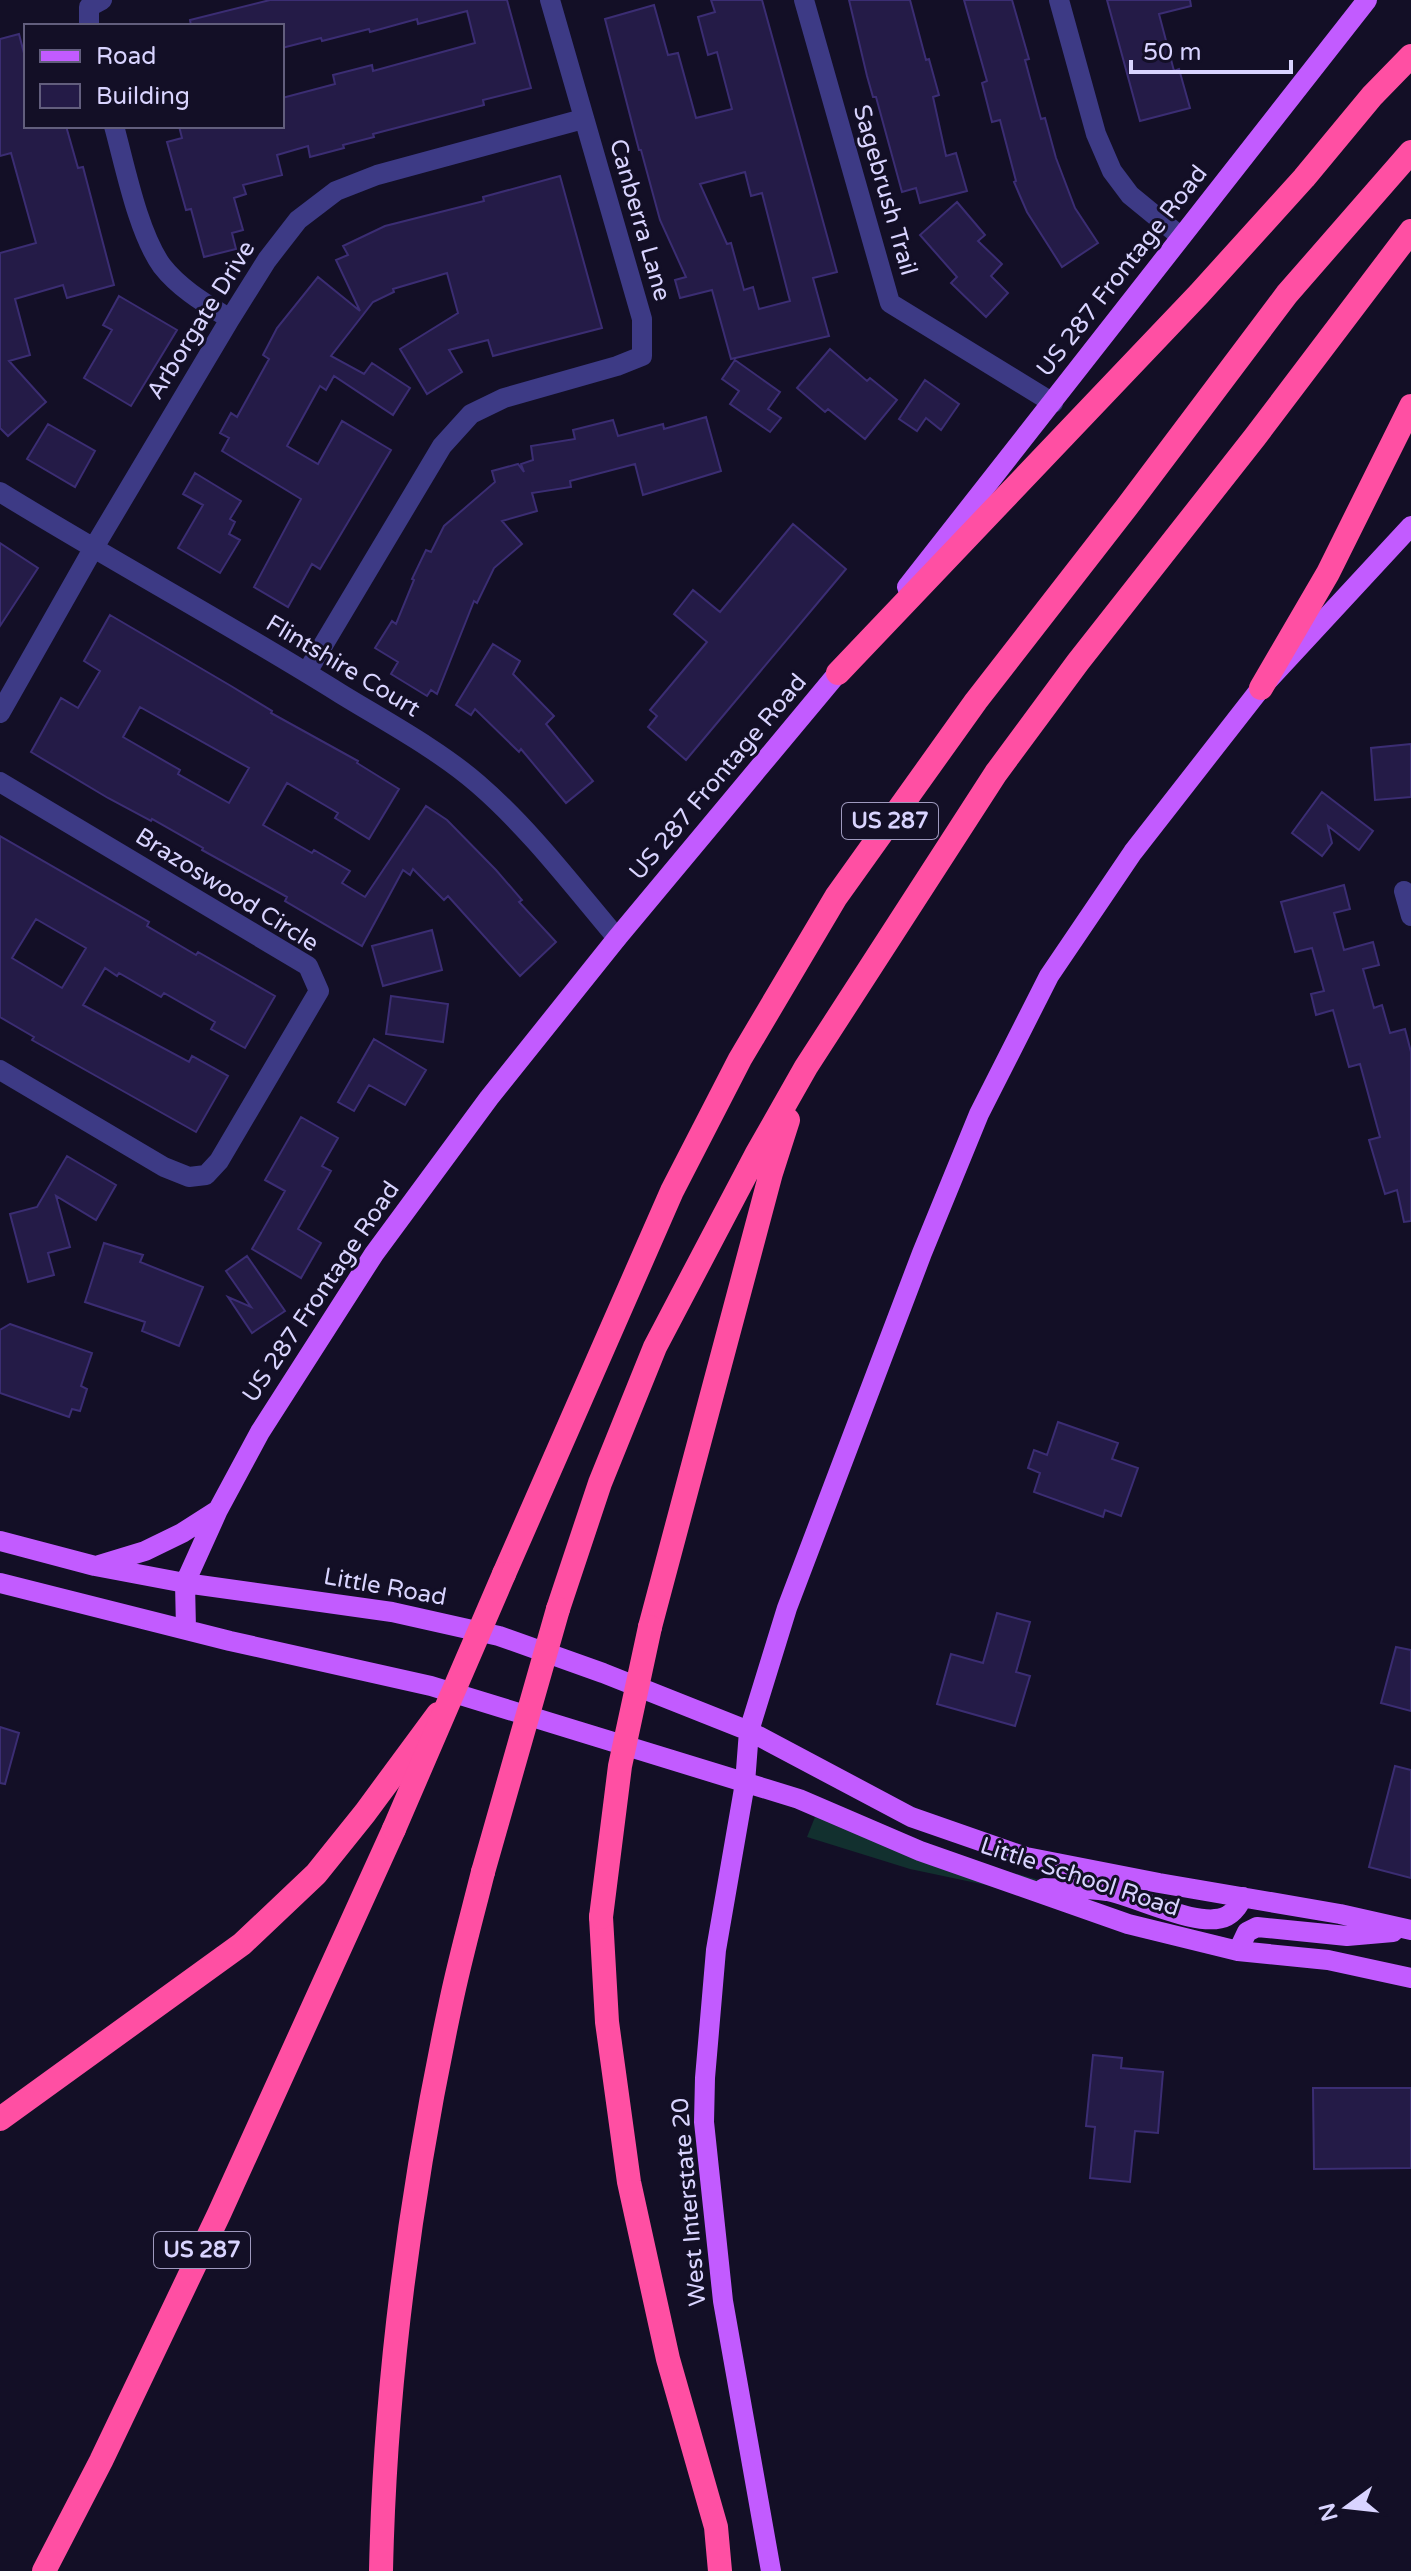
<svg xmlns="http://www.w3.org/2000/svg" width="1411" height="2571" viewBox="0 0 1411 2571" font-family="'Varela Round',sans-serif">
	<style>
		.green { fill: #12302f }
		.building { fill: #241b47; stroke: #3b2d73; stroke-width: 2; fill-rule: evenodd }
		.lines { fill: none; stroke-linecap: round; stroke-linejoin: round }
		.minor { stroke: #3d3a85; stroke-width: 20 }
		.major { stroke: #c25bff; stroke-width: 20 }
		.highway { stroke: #ff4fa3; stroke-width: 24 }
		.highway-bridge { stroke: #ff4fa3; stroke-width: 24 }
		.labels { text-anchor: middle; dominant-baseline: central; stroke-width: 6; stroke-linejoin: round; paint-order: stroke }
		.shield { fill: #130f26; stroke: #9e99be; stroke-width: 2 }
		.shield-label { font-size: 22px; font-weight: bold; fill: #d9d4ff }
		.street-label { font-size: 24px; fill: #d9d4ff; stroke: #130f26 }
	</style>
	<rect width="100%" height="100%" fill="#130f26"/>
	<path class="green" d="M 815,1817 L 1053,1884 L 1033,1895 L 910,1869 L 807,1837 Z"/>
	<path class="building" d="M 270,0 L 507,0 L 531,88 L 483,100 L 484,105 L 373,134 L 374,137 L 343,145 L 344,148 L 310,157 L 308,146 L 277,155 L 282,175 L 243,185 L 246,194 L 234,198 L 243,230 L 232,233 L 236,249 L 204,257 L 191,209 L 186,210 L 167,142 L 182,138 L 179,126 L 282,126 L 282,98 L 335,84 L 333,75 L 372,65 L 373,71 L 475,43 L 467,11 L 418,24 L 417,19 L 370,32 L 369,29 L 322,41 L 321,38 L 282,48 L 282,26 L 191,26 L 190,20 Z
		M 711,0 L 762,0 L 837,272 L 813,278 L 829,336 L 731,359 L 712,290 L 680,298 L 675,280 L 686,277 L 660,220 L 641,150 L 639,150 L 605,19 L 654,5 L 668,55 L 678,53 L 696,118 L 732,109 L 717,52 L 708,55 L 698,17 L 715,12 ZM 745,172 L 751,196 L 762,193 L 790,301 L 759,309 L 753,287 L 744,290 L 731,243 L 727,244 L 700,184 Z
		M 849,0 L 910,0 L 926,60 L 929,59 L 939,95 L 933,97 L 946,156 L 956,153 L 967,191 L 920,203 L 916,188 L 902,192 L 876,97 L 873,97 L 867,76 Z
		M 964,0 L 1012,0 L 1029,59 L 1025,60 L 1041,119 L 1045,118 L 1056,158 L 1075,208 L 1098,243 L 1062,267 L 1027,212 L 1014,182 L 1016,181 L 1000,120 L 992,122 L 982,83 L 987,81 Z
		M 1107,0 L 1190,0 L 1191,6 L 1159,14 L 1174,71 L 1179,69 L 1190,108 L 1140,121 Z
		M 19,34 L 26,61 L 26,126 L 66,126 L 78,168 L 83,167 L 114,285 L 67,298 L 63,285 L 15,299 L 30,355 L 9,361 L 46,402 L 8,436 L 0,428 L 0,253 L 36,243 L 11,153 L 0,156 L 0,39 Z
		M 560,176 L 602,328 L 493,356 L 488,340 L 449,350 L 462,372 L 427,394 L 400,349 L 458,313 L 447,273 L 393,289 L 394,292 L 373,302 L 331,356 L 364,374 L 372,363 L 410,388 L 393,415 L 334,376 L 326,390 L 320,386 L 287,446 L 318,464 L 342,421 L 391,450 L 320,569 L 312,564 L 288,607 L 254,587 L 301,499 L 222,451 L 229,438 L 220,433 L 231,413 L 237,417 L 269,359 L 263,355 L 277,328 L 318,277 L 360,311 L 336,260 L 348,255 L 343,246 L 385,226 L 484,201 L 483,197 Z
		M 957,202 L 985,235 L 978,241 L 1002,264 L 991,276 L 1008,293 L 986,317 L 951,283 L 957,277 L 920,235 Z
		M 119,296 L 177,330 L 131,406 L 84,378 L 112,330 L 103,325 Z
		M 830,349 L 867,381 L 870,378 L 897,400 L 865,439 L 828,409 L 825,412 L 797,388 Z
		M 735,360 L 780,392 L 768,409 L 781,418 L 770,432 L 730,404 L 739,391 L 722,379 Z
		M 925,380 L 959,404 L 941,430 L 926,418 L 917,431 L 899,419 Z
		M 706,417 L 721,471 L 643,495 L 635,464 L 570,481 L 571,487 L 532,493 L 537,511 L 502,521 L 522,544 L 494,568 L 477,603 L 474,601 L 437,694 L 431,690 L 427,696 L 391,674 L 398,662 L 375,648 L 392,621 L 396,624 L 414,580 L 412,579 L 426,550 L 431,552 L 444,526 L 495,482 L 492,471 L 518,464 L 524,472 L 521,464 L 533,460 L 531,446 L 575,439 L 573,430 L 613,420 L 618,436 L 663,424 L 664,429 Z
		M 48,424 L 95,451 L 75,487 L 27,459 Z
		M 195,473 L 241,501 L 230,519 L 235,522 L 229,534 L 240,540 L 220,573 L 178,548 L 203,505 L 183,494 Z
		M 793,524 L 846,569 L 686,760 L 648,727 L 657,716 L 650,710 L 707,642 L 674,614 L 693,590 L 720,612 Z
		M 0,543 L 38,568 L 0,626 Z
		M 110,615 L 231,686 L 272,711 L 271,713 L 358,761 L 357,763 L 399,789 L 369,839 L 335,818 L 338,813 L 287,783 L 263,825 L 312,853 L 314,850 L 350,871 L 342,883 L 365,897 L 426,806 L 447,820 L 496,870 L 522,900 L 519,902 L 556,942 L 520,976 L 448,896 L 444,900 L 413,869 L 410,875 L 403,870 L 362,946 L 285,901 L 287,897 L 202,850 L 203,848 L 152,819 L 151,821 L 108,798 L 31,752 L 61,698 L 78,708 L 100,671 L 84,661 ZM 140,707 L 249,768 L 229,803 L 178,774 L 180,770 L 123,737 Z
		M 493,644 L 520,661 L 513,674 L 554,716 L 546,724 L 593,781 L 566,803 L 521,749 L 519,752 L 475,709 L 471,715 L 456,705 Z
		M 1411,744 L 1411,797 L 1375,800 L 1371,748 Z
		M 1322,792 L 1373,831 L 1359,850 L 1328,826 L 1332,843 L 1322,856 L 1292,833 Z
		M 0,836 L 149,922 L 147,926 L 196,955 L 198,952 L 275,996 L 245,1048 L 211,1029 L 215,1022 L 164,993 L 161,997 L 119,973 L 117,976 L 105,968 L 83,1005 L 189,1062 L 192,1056 L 228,1076 L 196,1132 L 32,1040 L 34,1037 L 0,1017 ZM 36,919 L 86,948 L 62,988 L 12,958 Z
		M 1344,885 L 1350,909 L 1334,913 L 1344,950 L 1373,942 L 1379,965 L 1363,969 L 1374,1008 L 1382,1005 L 1390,1033 L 1405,1029 L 1411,1052 L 1411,1221 L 1404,1222 L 1397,1190 L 1385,1194 L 1369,1140 L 1380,1137 L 1360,1064 L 1349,1067 L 1333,1010 L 1316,1015 L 1311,994 L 1324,991 L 1312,948 L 1295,952 L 1281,902 Z
		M 432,930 L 442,970 L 383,986 L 372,946 Z
		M 391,996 L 448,1004 L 443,1042 L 386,1034 Z
		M 374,1039 L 426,1070 L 405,1105 L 369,1085 L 354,1111 L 338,1102 Z
		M 301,1117 L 338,1138 L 322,1166 L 331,1171 L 298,1229 L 321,1243 L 301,1278 L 252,1249 L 285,1191 L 265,1180 Z
		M 67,1156 L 116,1185 L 96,1220 L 56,1196 L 70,1247 L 48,1253 L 54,1275 L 28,1282 L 10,1214 L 37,1207 Z
		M 104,1243 L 143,1255 L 140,1262 L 203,1287 L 179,1346 L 142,1331 L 145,1322 L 85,1302 Z
		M 247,1256 L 285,1311 L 252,1333 L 228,1297 L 251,1307 L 226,1271 Z
		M 10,1324 L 92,1353 L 81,1386 L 87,1389 L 80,1411 L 72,1409 L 69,1417 L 0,1393 L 0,1330 Z
		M 1058,1422 L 1118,1443 L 1112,1459 L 1138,1468 L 1121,1516 L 1105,1510 L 1103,1517 L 1034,1492 L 1040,1473 L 1028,1468 L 1034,1450 L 1047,1455 Z
		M 997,1613 L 1030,1622 L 1016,1672 L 1030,1676 L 1015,1726 L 937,1704 L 951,1654 L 983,1663 Z
		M 1396,1647 L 1411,1650 L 1411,1711 L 1381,1703 Z
		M 0,1727 L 19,1733 L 5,1784 L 0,1783 Z
		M 1395,1766 L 1411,1770 L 1411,1878 L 1369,1867 Z
		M 1093,2055 L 1122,2058 L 1121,2068 L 1163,2072 L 1158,2133 L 1135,2131 L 1130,2182 L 1090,2178 L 1095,2127 L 1086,2126 Z
		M 1313,2088 L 1411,2088 L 1411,2168 L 1314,2169 Z"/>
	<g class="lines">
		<path class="minor" d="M 804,0 L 890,303 L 1053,403
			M 1059,0 L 1096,134 L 1112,171 L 1130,195 L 1180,236
			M 89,26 L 89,7 L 102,0
			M 114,126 C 125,166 138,233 162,266 C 180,289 206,304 230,319
			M 0,492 C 112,561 229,624 341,694 C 385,721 439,750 478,784 C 530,829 573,886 617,938
			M 307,672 L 442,446 L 471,414 L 504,398 L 617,366 L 642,356 L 642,319 L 550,0
			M 0,713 L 93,549 L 230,319 L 267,260 L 298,220 L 336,191 L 377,175 L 583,119
			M 0,782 L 308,966 L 319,991 L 219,1161 L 206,1175 L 189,1177 L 164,1167 L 0,1070
			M 1404,891 L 1411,916"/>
		<path class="major" d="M 907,587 L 1367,0
			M 0,1541 L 95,1566 L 185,1583 L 392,1612 L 499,1636 L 603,1673 L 749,1731 L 911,1817 L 1026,1857 L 1159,1883 L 1340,1914 L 1411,1930
			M 99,1565 L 145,1551 L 182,1533 L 218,1510
			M 0,1583 L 230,1641 L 431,1686 L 799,1799 L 920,1851 L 1128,1924 L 1238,1951 L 1328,1960 L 1411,1978
			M 186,1629 L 185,1583 L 218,1510 L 260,1432 L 374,1254 L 489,1098 L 617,938 L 847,662
			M 1044,1888 C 1064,1889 1086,1888 1107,1891 C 1136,1896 1200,1930 1227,1916 C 1235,1912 1239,1904 1243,1897
			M 1238,1951 L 1247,1932 L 1257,1927 L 1347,1936 L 1393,1932
			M 771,2571 L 723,2301 L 704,2122 L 705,2078 L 716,1950 L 745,1783 L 749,1731 L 787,1608 L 922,1253 L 979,1114 L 1049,976 L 1133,852 L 1261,688 L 1411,526"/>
		<path class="highway" d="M 838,673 L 1199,294 L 1304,178 L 1372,96 L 1411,56
			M 1261,688 L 1328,573 L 1411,406
			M 504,1574 L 672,1191 L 740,1059 L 836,897 L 976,701 L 1126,508 L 1287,294 L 1411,152
			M 558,1609 L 600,1483 L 655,1347 L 756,1155 L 806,1067 L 996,773 L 1078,662 L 1255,437 L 1411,231
			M 650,1627 L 771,1173 L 788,1120
			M 601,1917 L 607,2022 L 629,2182 L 668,2359 L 716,2527 L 720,2571
			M 0,2119 L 242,1944 L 316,1874 L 365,1813 L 438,1714
			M 44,2571 L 101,2461 L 219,2214 L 394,1829
			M 381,2571 C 385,2381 411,2189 451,2002 C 460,1959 472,1916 483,1872"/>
		<path class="highway-bridge" d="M 394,1829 L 504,1574
			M 483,1872 L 558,1609
			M 601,1917 L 620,1766 L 650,1627"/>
	</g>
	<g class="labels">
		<g class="shield">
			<rect x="842" y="803" width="96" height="36" rx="6"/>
			<rect x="154" y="2232" width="96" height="36" rx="6"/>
		</g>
		<g class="shield-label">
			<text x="890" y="821">US 287</text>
			<text x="202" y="2250">US 287</text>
		</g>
		<g class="street-label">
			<text transform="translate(885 190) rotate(74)">Sagebrush Trail</text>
			<text transform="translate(640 220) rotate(74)">Canberra Lane</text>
			<text transform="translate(1122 271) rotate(-52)">US 287 Frontage Road</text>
			<text transform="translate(201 320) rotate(-58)">Arborgate Drive</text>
			<text transform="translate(343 666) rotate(31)">Flintshire Court</text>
			<text transform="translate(718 777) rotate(-50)">US 287 Frontage Road</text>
			<text transform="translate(227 890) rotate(32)">Brazoswood Circle</text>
			<text transform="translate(321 1292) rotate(-56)">US 287 Frontage Road</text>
			<text transform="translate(385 1587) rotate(10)">Little Road</text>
			<text transform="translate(1080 1877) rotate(18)">Little School Road</text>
			<text transform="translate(689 2202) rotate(-95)">West Interstate 20</text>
		</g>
	</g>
	<rect x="24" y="24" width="260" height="104" fill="#130f26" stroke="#625e7d" stroke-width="2"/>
	<rect x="40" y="50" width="40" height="12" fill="#c25bff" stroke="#625e7d" stroke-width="2"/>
	<text x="96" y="64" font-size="24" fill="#d9d4ff">Road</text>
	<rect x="40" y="84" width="40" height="24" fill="#241b47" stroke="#625e7d" stroke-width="2"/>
	<text x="96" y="104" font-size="24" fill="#d9d4ff">Building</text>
	<g transform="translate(1347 2507) rotate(255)" stroke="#130f26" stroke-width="6" paint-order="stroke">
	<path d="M0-6L14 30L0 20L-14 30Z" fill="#d9d4ff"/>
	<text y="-12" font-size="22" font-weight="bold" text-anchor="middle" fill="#d9d4ff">N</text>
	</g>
	<path d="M1131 60v12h160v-12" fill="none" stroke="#d9d4ff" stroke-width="4"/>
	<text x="1143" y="60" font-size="24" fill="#d9d4ff" stroke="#130f26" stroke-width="6" paint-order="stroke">50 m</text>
</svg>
